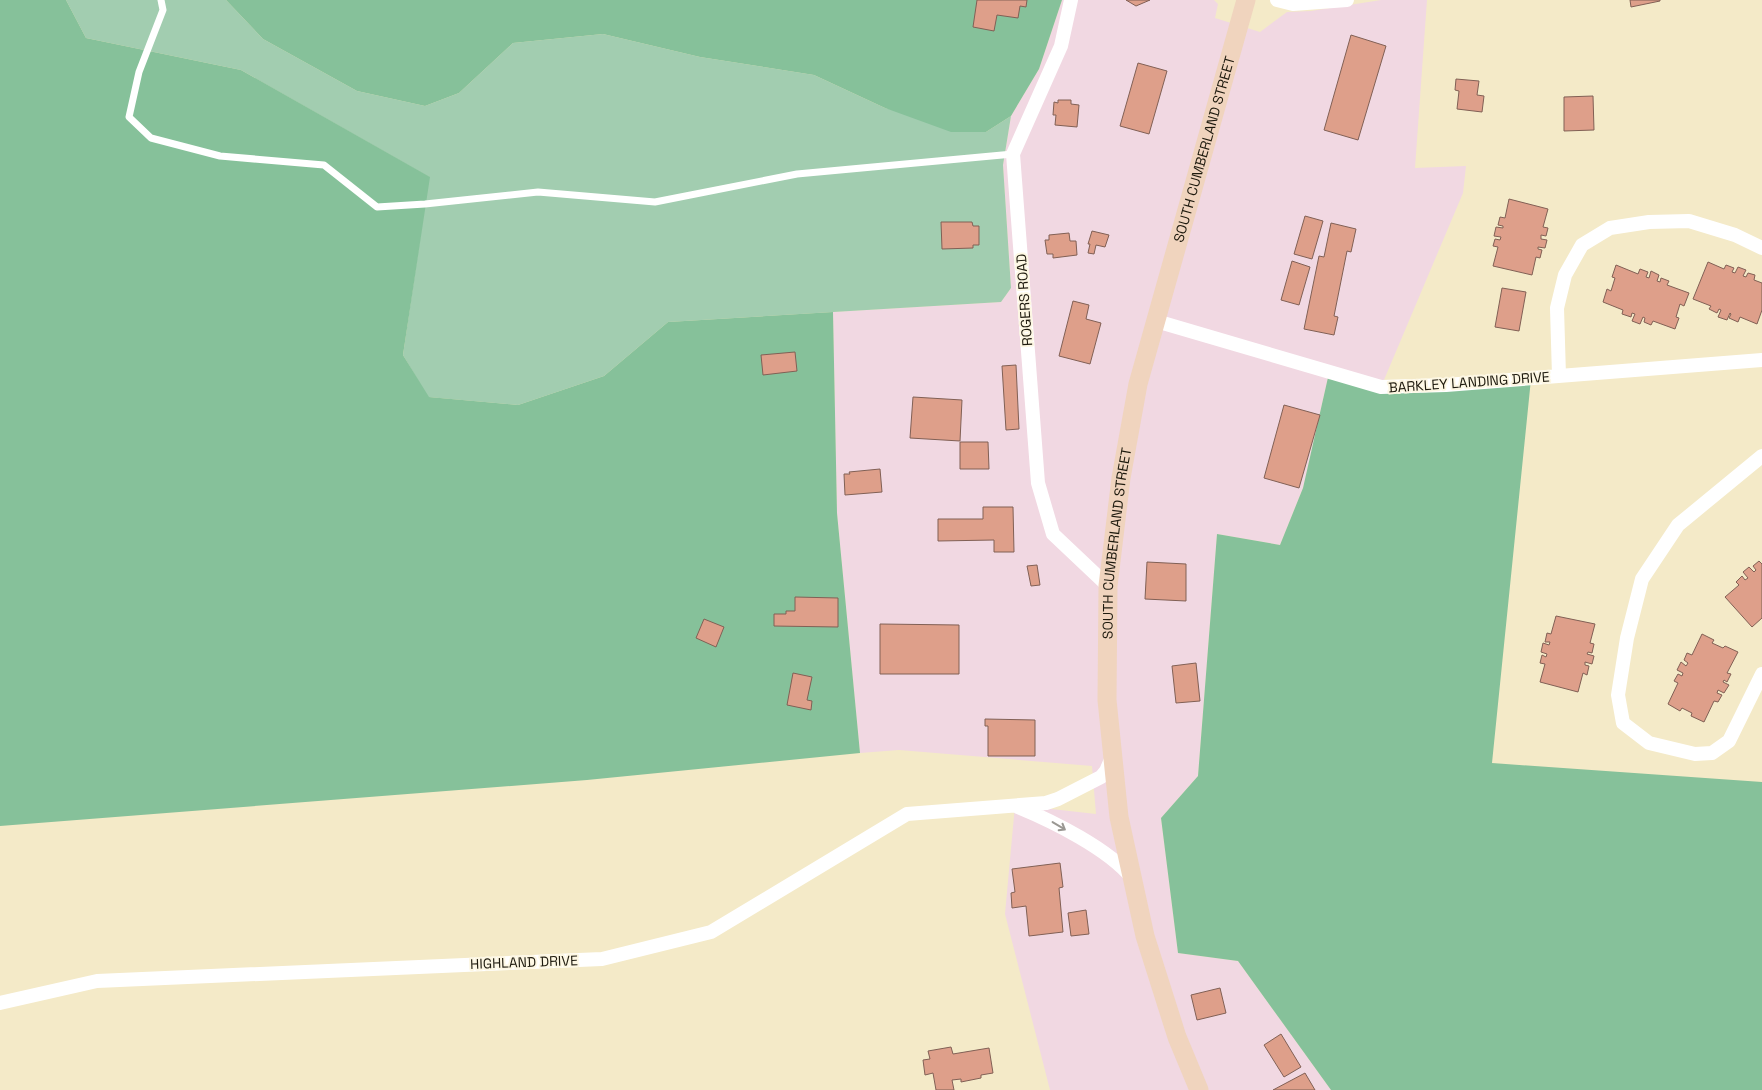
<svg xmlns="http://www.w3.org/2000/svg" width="1762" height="1090" viewBox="0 0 1762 1090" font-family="'Space Grotesk',sans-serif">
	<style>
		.commercial { fill: #f1d8e2 }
		.green { fill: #a2cdb0 }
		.forest { fill: #86c19a }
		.building { fill: #de9f8a; stroke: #816055 }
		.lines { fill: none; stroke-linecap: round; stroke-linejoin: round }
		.service { stroke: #fff; stroke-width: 7 }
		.minor { stroke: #fff; stroke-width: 14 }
		.secondary { stroke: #f0d4be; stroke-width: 19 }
		.oneway { stroke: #9a9893 }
		.labels { text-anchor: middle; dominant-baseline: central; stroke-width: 4; stroke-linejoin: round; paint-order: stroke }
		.street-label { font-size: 14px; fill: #1e1a0e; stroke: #fdf7e3 }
	</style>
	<rect width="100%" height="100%" fill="#f4eac8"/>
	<path class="commercial" d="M 1062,0 L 1214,0 L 1218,4 L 1215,18 L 1260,32 L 1287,12 L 1311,11 L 1381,0 L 1427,0 L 1415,168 L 1466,166 L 1463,193 L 1381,387 L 1329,373 L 1303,488 L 1280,545 L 1217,534 L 1198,776 L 1161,818 L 1178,953 L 1238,961 L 1331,1090 L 1050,1090 L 1005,914 L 1015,805 L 1096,814 L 1092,766 L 899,750 L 860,753 L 837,513 L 833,312 L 1001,302 L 1011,288 L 1003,165 L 1011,116 L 1039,69 Z"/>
	<path class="green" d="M 66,0 L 226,0 L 263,39 L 357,91 L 425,106 L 459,93 L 513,43 L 603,34 L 700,57 L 814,75 L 885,108 L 986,132 L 1011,116 L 1003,165 L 1011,288 L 1001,302 L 668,322 L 604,376 L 518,405 L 428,397 L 403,355 L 429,177 L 241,70 L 86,38 Z"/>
	<path class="forest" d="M 0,0 L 66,0 L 86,38 L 241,70 L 430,177 L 403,355 L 429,397 L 518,405 L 604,376 L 668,322 L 833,312 L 837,513 L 860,753 L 587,780 L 0,826 Z
		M 226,0 L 1062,0 L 1039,69 L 1011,116 L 986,132 L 951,132 L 885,108 L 814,75 L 700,57 L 603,34 L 513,43 L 459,93 L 425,106 L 357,91 L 263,39 Z
		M 1329,373 L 1381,387 L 1531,379 L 1492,763 L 1762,782 L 1762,1090 L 1331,1090 L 1238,961 L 1178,953 L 1161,818 L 1198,776 L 1217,534 L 1280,545 L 1303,488 Z"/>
	<path class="building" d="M 977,0 L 1027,0 L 1026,7 L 1020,6 L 1018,18 L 997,15 L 994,31 L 973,27 Z
		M 1126,0 L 1150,0 L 1136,6 Z
		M 1630,0 L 1660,0 L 1660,1 L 1631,7 Z
		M 1351,35 L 1386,46 L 1358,140 L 1324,130 Z
		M 1138,63 L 1167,71 L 1149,134 L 1120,126 Z
		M 1456,79 L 1479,81 L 1477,95 L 1484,96 L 1482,112 L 1457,109 L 1459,91 L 1455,90 Z
		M 1593,96 L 1594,130 L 1564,131 L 1564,97 Z
		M 1058,100 L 1071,100 L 1071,104 L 1079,105 L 1077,127 L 1055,125 L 1056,115 L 1053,115 L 1054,102 L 1058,103 Z
		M 1509,199 L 1548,209 L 1543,227 L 1548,228 L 1546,236 L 1541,235 L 1541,239 L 1547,240 L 1545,248 L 1538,247 L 1538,249 L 1542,250 L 1540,258 L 1536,257 L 1532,275 L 1493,266 L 1498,247 L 1493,246 L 1495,239 L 1500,240 L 1501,237 L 1494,236 L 1496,227 L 1503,228 L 1503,226 L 1498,225 L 1500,217 L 1505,218 Z
		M 1305,216 L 1323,221 L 1312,259 L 1294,254 Z
		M 941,222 L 972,222 L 973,226 L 979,226 L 979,245 L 973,245 L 973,248 L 942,249 Z
		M 1331,223 L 1356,229 L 1351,252 L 1347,251 L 1334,316 L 1338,317 L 1334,335 L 1304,329 L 1319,256 L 1324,257 Z
		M 1092,231 L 1109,235 L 1105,247 L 1096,245 L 1094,254 L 1088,253 L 1090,244 L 1088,244 Z
		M 1069,233 L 1070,241 L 1076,241 L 1077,255 L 1053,258 L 1053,254 L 1047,254 L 1045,240 L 1049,240 L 1049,235 Z
		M 1292,261 L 1310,267 L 1299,305 L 1281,300 Z
		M 1708,262 L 1724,269 L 1726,265 L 1734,268 L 1732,272 L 1735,273 L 1738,267 L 1746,270 L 1743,276 L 1746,277 L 1748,273 L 1755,275 L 1754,280 L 1762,283 L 1762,310 L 1757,324 L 1740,317 L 1738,322 L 1729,318 L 1731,314 L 1730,313 L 1727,320 L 1718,317 L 1721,310 L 1719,309 L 1717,313 L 1709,309 L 1711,306 L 1693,299 Z
		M 1616,265 L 1638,274 L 1640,269 L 1648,272 L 1646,277 L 1649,278 L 1651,271 L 1659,275 L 1657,281 L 1660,282 L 1661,278 L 1669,281 L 1667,285 L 1689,293 L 1684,306 L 1680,304 L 1676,317 L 1679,318 L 1675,329 L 1653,321 L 1651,325 L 1644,322 L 1645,318 L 1643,317 L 1640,324 L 1632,321 L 1635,314 L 1632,313 L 1631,317 L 1622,314 L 1623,310 L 1603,302 L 1607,289 L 1611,291 L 1615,278 L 1612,277 Z
		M 1502,288 L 1526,292 L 1519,331 L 1495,327 Z
		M 1073,301 L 1089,305 L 1086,319 L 1101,323 L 1090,364 L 1059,356 Z
		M 795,352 L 797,371 L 763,375 L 761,355 Z
		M 1016,365 L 1019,429 L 1006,430 L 1002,366 Z
		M 913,397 L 962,400 L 960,441 L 910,438 Z
		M 1284,405 L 1320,415 L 1299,488 L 1264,478 Z
		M 960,442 L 988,442 L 989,469 L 960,469 Z
		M 880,469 L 882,492 L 845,495 L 844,474 L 850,474 L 849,472 Z
		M 983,507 L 1013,507 L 1014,552 L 994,552 L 994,540 L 938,541 L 938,519 L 983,519 Z
		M 1759,561 L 1762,564 L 1762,618 L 1752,627 L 1725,597 L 1739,585 L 1736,582 L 1742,576 L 1745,580 L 1748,578 L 1743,572 L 1749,567 L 1754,572 L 1756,570 L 1753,566 Z
		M 1147,562 L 1186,564 L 1186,601 L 1145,599 Z
		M 1037,565 L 1040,585 L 1031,586 L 1027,566 Z
		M 795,597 L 838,598 L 838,627 L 774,626 L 774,614 L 786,614 L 786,611 L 795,611 Z
		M 1556,616 L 1595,624 L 1590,643 L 1594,644 L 1592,653 L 1588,652 L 1587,654 L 1594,656 L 1592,664 L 1585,662 L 1585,665 L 1589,666 L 1587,675 L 1583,673 L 1578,692 L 1540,682 L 1545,664 L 1540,663 L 1542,655 L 1546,657 L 1547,654 L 1541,652 L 1543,643 L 1549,645 L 1550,642 L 1545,642 L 1547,633 L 1551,634 Z
		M 704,619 L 724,627 L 716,647 L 696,638 Z
		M 880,624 L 959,625 L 959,674 L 880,674 Z
		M 1702,634 L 1714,640 L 1712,643 L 1723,648 L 1725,646 L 1738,652 L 1727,673 L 1731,674 L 1727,682 L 1724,680 L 1723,682 L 1729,685 L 1724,693 L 1718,690 L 1717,693 L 1722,695 L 1718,702 L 1714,701 L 1704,722 L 1691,716 L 1692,713 L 1682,708 L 1680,711 L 1668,704 L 1678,683 L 1674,681 L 1678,674 L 1682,676 L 1683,673 L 1677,670 L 1681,662 L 1686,666 L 1688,663 L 1684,660 L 1687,653 L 1692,655 Z
		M 1196,663 L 1200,701 L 1176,703 L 1172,666 Z
		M 793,673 L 812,677 L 807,700 L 812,701 L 811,710 L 787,705 Z
		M 985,719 L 1035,720 L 1035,756 L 988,756 L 988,726 L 985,726 Z
		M 1060,863 L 1063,887 L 1059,888 L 1063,932 L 1029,936 L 1026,906 L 1012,908 L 1011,893 L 1015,892 L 1012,869 Z
		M 1086,910 L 1089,934 L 1071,936 L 1068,913 Z
		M 1220,988 L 1226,1013 L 1197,1020 L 1191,995 Z
		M 1281,1034 L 1301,1067 L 1284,1077 L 1264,1045 Z
		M 951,1047 L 953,1054 L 989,1048 L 993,1073 L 981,1075 L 981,1078 L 961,1082 L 961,1079 L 952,1080 L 954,1090 L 936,1090 L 933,1073 L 925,1075 L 923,1060 L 930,1059 L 928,1051 Z
		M 1305,1073 L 1315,1090 L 1273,1090 Z"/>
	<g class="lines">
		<path class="service" d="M 161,0 L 163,10 L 139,72 L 129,117 L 151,138 L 220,156 L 324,165 L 377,207 L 425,204 L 538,192 L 655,202 L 797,174 L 1013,154"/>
		<path class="minor" d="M 1071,0 L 1061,46 L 1013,154 L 1038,483 L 1053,534 L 1108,586
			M 1277,0 L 1293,4 L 1347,0
			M 1156,321 L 1381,387 L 1446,385 L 1762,360
			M 1559,376 L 1557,308 L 1565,275 L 1582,245 L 1610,228 L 1649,222 L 1689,221 L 1735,235 L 1762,248
			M 1762,456 L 1678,525 L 1642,579 L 1627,638 L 1618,695 L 1623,723 L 1649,743 L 1695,754 L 1712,753 L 1729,741 L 1762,674
			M 1018,807 C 1052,821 1109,849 1132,878
			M 0,1003 L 97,981 L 602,959 L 711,932 L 907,814 L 1046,803 L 1058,799 L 1101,777 L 1106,771 L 1113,755"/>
		<path class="secondary" id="s1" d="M 1199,1090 L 1177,1037 L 1145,936 L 1119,817 L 1107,700 L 1108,586 L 1121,478 L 1138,384 L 1246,0"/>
	</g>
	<defs><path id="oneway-shaft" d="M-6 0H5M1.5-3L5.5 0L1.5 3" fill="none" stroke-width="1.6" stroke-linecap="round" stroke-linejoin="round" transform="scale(1.25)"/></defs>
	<use class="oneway" href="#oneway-shaft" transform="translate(1059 826) rotate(31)"/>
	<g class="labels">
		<g class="street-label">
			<text stroke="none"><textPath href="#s1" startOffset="965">SOUTH CUMBERLAND STREET</textPath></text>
			<text transform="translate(1024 300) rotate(-94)">ROGERS ROAD</text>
			<text transform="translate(1469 382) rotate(-4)">BARKLEY LANDING DRIVE</text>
			<text stroke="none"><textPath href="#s1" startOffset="560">SOUTH CUMBERLAND STREET</textPath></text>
			<text transform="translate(524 962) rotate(-2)">HIGHLAND DRIVE</text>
		</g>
	</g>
</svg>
